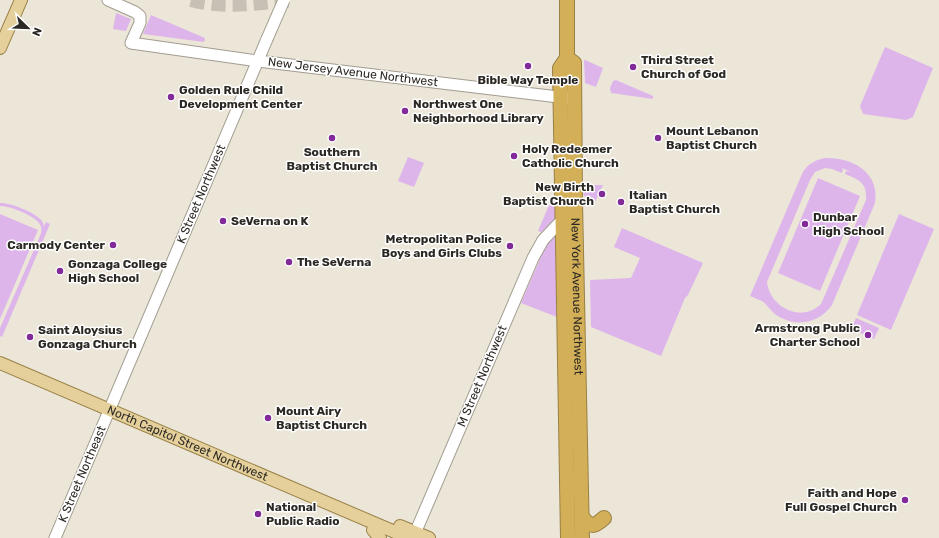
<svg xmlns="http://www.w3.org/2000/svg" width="939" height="538" viewBox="0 0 939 538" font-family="Rubik,sans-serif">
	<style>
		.green { fill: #deb5ea; fill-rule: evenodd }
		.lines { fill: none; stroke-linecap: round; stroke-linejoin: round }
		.highway-tunnel { stroke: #c6c0b5; stroke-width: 14; stroke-dasharray: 14 7; stroke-linecap: butt }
		.secondary-casing { stroke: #a29c90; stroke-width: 13 }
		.primary-casing { stroke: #998146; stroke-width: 14 }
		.highway-casing { stroke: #998146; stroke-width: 16 }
		.secondary { stroke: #fff; stroke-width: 11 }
		.primary { stroke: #e5d09b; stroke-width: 12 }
		.highway { stroke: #d3b058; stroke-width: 14 }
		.secondary-bridge-casing { stroke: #a29c90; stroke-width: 13; stroke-linecap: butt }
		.secondary-bridge { stroke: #fff; stroke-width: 11 }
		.poi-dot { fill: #812a98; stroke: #fff; stroke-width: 1.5 }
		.labels { text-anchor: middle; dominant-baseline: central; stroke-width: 3; stroke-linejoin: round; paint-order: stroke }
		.poi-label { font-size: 12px; font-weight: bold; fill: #2c2924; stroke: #fff; text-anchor: start }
		.street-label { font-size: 12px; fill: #2c2924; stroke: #fff }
	</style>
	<rect width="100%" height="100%" fill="#ece6d9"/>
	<path class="green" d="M 116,13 L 131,19 L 126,31 L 113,29 Z
		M 151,15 L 205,38 L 204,42 L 143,34 Z
		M 885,47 L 933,68 L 913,117 L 906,120 L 863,114 L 860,106 Z
		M 584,60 L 585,60 L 603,68 L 596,87 L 585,83 Z
		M 616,80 L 653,96 L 653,99 L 611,93 L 610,88 L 613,81 Z
		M 408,157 L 424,163 L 414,187 L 398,181 Z
		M 824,158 C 851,157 880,171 875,203 L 832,305 C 819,324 794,328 775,314 C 770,310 767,304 762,301 C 758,299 754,298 750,296 L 802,174 C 807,164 814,161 824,158 ZM 825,168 L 832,169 L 842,173 L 843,170 L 842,168 L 851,172 L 846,171 L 845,174 C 859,180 867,182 866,200 L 821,304 C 802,323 770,308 767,282 L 810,180 L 815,172 Z
		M 818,178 L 860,196 L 820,291 L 778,273 Z
		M 582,185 L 603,185 L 595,202 L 584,196 Z
		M 552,198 L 556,200 L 556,220 L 541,232 L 538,231 Z
		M 0,203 C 9,202 33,212 39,218 C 42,220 43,223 44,226 L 46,222 L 50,224 L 2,337 L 0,336 L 0,328 L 40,236 C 42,231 42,227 39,223 C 35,216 8,205 0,206 Z
		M 0,214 L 38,230 L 0,319 Z
		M 899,214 L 934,229 L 891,330 L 857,315 Z
		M 622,228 L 703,263 L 688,295 L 685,298 L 661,356 L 591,327 L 590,280 L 631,278 L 640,258 L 614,247 Z
		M 556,235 L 558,314 L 557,317 L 521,303 L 547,243 Z
		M 856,318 L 879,328 L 874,339 L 851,329 Z"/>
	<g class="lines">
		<path class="highway-tunnel" d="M 191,0 C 225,9 260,3 295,0"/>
		<g class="secondary-casing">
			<path id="secondary" d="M 108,0 L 135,12 L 140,16 L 140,23 L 131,43 L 258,61 L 567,98
				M 55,538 L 267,39
				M 413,538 L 533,258 L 543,240 L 562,220"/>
		</g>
		<g class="primary-casing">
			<g id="primary">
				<path d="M 0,48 L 21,0"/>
				<path id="s1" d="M 0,363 L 409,538"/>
				<path d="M 400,526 L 429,538"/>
				<path d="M 373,530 L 380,538"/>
			</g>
		</g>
		<g class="highway-casing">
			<g id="highway">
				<path d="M 567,0 L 567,58 L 560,68 L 568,538"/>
				<path id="s2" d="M 567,58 L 574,63 L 575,202 L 582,538"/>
				<path d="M 582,517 C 591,528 594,527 604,518"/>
			</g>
		</g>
		<use href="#secondary" class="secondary"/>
		<use href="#primary" class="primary"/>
		<use href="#highway" class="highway"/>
		<g class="secondary-bridge-casing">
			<path id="secondary-bridge" d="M 267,39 L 284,0"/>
		</g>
		<use href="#secondary-bridge" class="secondary-bridge"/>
	</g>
	<g class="poi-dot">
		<circle cx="528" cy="66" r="4"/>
		<circle cx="633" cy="67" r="4"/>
		<circle cx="171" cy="97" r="4"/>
		<circle cx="405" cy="111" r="4"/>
		<circle cx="332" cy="138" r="4"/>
		<circle cx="658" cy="138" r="4"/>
		<circle cx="514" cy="156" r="4"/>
		<circle cx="602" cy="194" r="4"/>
		<circle cx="621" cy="202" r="4"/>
		<circle cx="223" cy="221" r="4"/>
		<circle cx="805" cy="224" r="4"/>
		<circle cx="113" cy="245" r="4"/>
		<circle cx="510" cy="246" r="4"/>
		<circle cx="289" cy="262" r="4"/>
		<circle cx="60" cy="271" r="4"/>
		<circle cx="868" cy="335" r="4"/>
		<circle cx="30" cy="337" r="4"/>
		<circle cx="268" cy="418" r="4"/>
		<circle cx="905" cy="500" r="4"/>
		<circle cx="258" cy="514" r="4"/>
	</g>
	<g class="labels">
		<g class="poi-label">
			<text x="641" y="60">Third Street<tspan x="641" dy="14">Church of God</tspan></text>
			<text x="528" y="80" text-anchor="middle">Bible Way Temple</text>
			<text x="179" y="90">Golden Rule Child<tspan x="179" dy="14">Development Center</tspan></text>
			<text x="413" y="104">Northwest One<tspan x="413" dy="14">Neighborhood Library</tspan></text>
			<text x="666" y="131">Mount Lebanon<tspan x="666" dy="14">Baptist Church</tspan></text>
			<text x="522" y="149">Holy Redeemer<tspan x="522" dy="14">Catholic Church</tspan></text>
			<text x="332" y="152" text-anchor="middle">Southern<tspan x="332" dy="14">Baptist Church</tspan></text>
			<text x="594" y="187" text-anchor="end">New Birth<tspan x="594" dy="14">Baptist Church</tspan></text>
			<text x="629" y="195">Italian<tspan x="629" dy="14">Baptist Church</tspan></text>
			<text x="813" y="217">Dunbar<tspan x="813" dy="14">High School</tspan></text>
			<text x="231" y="221">SeVerna on K</text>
			<text x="502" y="239" text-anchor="end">Metropolitan Police<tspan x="502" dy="14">Boys and Girls Clubs</tspan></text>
			<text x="105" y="245" text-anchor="end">Carmody Center</text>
			<text x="297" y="262">The SeVerna</text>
			<text x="68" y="264">Gonzaga College<tspan x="68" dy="14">High School</tspan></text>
			<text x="860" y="328" text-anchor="end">Armstrong Public<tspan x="860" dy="14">Charter School</tspan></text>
			<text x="38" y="330">Saint Aloysius<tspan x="38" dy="14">Gonzaga Church</tspan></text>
			<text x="276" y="411">Mount Airy<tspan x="276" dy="14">Baptist Church</tspan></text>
			<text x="897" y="493" text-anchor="end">Faith and Hope<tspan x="897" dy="14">Full Gospel Church</tspan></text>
			<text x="266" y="507">National<tspan x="266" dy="14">Public Radio</tspan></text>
		</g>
		<g class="street-label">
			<text transform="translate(353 72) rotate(7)">New Jersey Avenue Northwest</text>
			<text transform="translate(201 194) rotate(-67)">K Street Northwest</text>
			<text stroke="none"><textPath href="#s2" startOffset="242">New York Avenue Northwest</textPath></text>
			<text transform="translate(482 376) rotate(-67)">M Street Northwest</text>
			<text stroke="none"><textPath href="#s1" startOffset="204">North Capitol Street Northwest</textPath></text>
			<text transform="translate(82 474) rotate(-67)">K Street Northeast</text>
		</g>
	</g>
	<g transform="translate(28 28) rotate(113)" stroke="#ffffff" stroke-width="3" paint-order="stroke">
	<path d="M0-3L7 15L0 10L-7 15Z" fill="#2c2924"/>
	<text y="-6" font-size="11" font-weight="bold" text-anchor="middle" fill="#2c2924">N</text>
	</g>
</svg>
